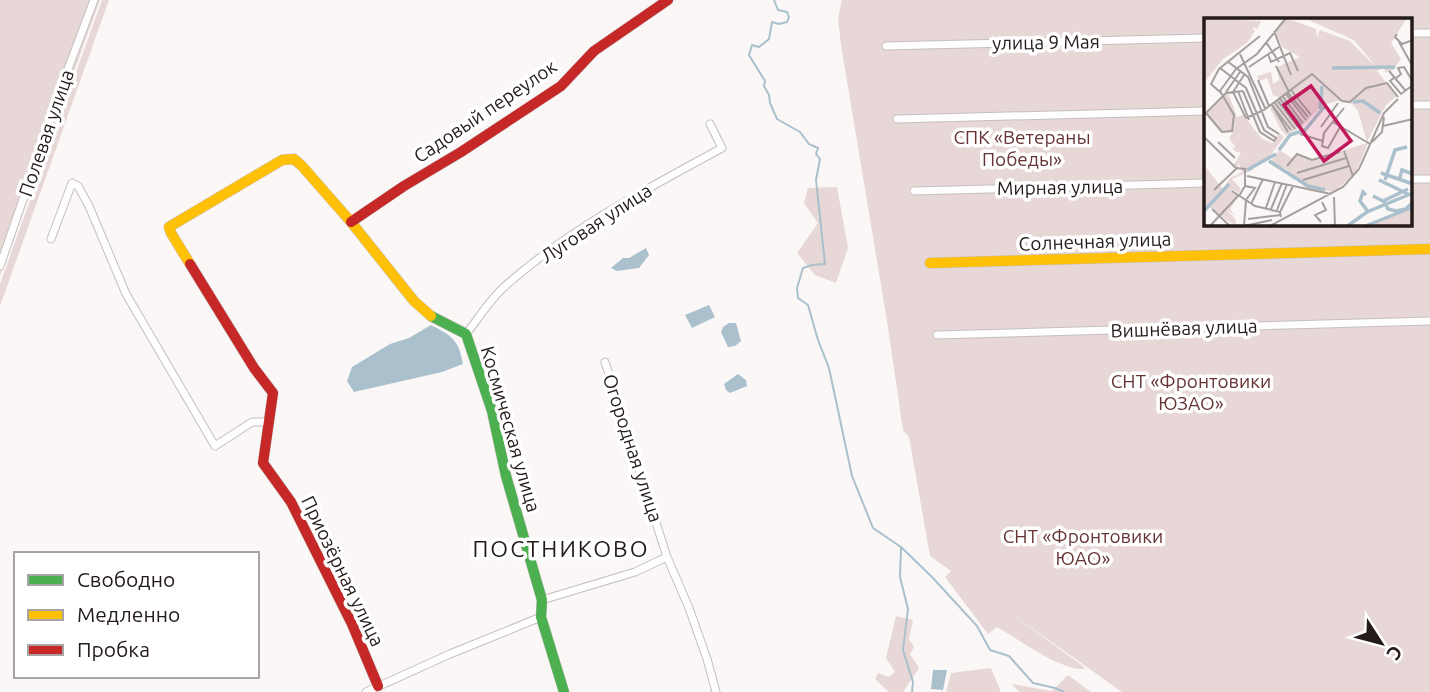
<svg xmlns="http://www.w3.org/2000/svg" width="1430" height="692" viewBox="0 0 1430 692" font-family="Ubuntu,sans-serif">
	<style>
		.green { fill: #e8d7d7; fill-rule: evenodd }
		.water { fill: #aac0cc }
		.lines { fill: none; stroke-linecap: round; stroke-linejoin: round }
		.stream { stroke: #aac0cc; stroke-width: 2 }
		.street-casing { stroke: #c5bebe; stroke-width: 9 }
		.fast-casing { stroke: #c5bebe; stroke-width: 11 }
		.slow-casing { stroke: #c5bebe; stroke-width: 11 }
		.jam-casing { stroke: #c5bebe; stroke-width: 11 }
		.street { stroke: #fefefe; stroke-width: 7 }
		.fast { stroke: #4caf50; stroke-width: 10 }
		.slow { stroke: #ffc107; stroke-width: 10 }
		.jam { stroke: #c62828; stroke-width: 10 }
		.labels { text-anchor: middle; dominant-baseline: central; stroke-width: 7; stroke-linejoin: round; paint-order: stroke }
		.street-label { font-size: 19px; fill: #241b1a; stroke: #fff }
		.park-label { font-size: 19px; fill: #673435; stroke: #fff }
		.quarter-label { font-size: 23px; letter-spacing: 2px; fill: #241b1a; stroke: #fff }
		.inset-river { fill: none; stroke: #aac0cc; stroke-width: 3.5 }
		.inset-road { fill: none; stroke: #a59f9f; stroke-width: 2 }
		.view { fill: #c2185b; fill-opacity: 0.15; stroke: #c2185b; stroke-width: 3.5 }
		.inset-edge { fill: none; stroke: #241b1a; stroke-width: 3.5 }
	</style>
	<rect width="100%" height="100%" fill="#fbf7f7"/>
	<path class="green" d="M 0,0 L 100,0 L 0,276 Z
		M 102,0 L 109,0 L 0,306 L 0,284 Z
		M 842,0 L 1430,0 L 1430,692 L 1122,692 L 1012,614 L 1083,666 L 1084,669 C 1062,671 1018,639 997,627 L 988,634 L 945,577 L 951,571 L 930,556 L 909,437 L 903,430 L 887,321 L 841,45 L 838,18 ZM 1206,19 L 1411,19 L 1411,224 L 1206,224 Z
		M 837,187 L 848,248 L 836,283 L 815,275 L 797,253 L 818,223 L 804,203 L 808,188 Z
		M 896,616 L 913,620 L 909,639 L 914,647 L 910,654 L 919,668 L 903,692 L 889,692 L 875,679 L 878,673 L 889,677 L 895,672 L 886,658 Z
		M 991,668 L 1001,692 L 946,692 L 951,673 Z
		M 1068,675 L 1091,692 L 1019,692 L 1012,684 L 1052,691 Z"/>
	<path class="water" d="M 646,248 L 649,255 L 639,268 L 617,271 L 611,268 L 623,258 L 629,258 Z
		M 709,305 L 715,317 L 692,328 L 685,315 Z
		M 729,323 L 736,323 L 741,341 L 735,346 L 728,347 L 721,332 L 723,327 Z
		M 431,325 C 452,336 459,340 463,364 L 442,372 L 354,392 L 347,381 L 352,367 L 390,344 L 409,338 Z
		M 738,374 L 746,380 L 747,386 L 730,393 L 726,390 L 724,384 Z
		M 933,670 L 947,670 L 943,690 L 931,689 Z"/>
	<g class="lines">
		<path class="stream" d="M 774,0 L 778,10 L 787,12 L 789,17 L 787,22 L 779,24 L 772,22 L 769,39 L 759,47 L 752,45 L 749,55 L 765,81 L 764,86 L 769,95 L 770,103 L 777,119 L 800,132 L 809,144 L 818,148 L 816,154 L 820,159 L 816,180 L 825,264 L 812,265 L 803,268 L 797,288 L 798,298 L 808,305 L 818,340 L 829,368 L 852,476 L 873,528 L 901,547 L 932,577 L 977,626 L 990,650 L 1009,656 L 1033,683 L 1055,688 L 1064,692
			M 901,548 L 900,577 L 908,609 L 903,650 L 913,682 L 912,692"/>
		<g class="street-casing">
			<path id="street" d="M 1411,33 L 1430,33
				M 886,46 L 1206,38
				M 1411,105 L 1430,105
				M 897,119 L 1206,111
				M 1411,179 L 1430,179
				M 914,191 L 1206,183
				M 51,239 L 72,183 L 78,186 L 89,206 L 126,294 L 215,446 L 252,422 L 268,422
				M 0,266 L 68,69 L 94,0
				M 466,334 C 478,319 489,301 503,288 C 566,231 648,188 722,148 L 710,124
				M 937,335 L 1430,321
				M 605,362 L 667,557 L 689,608 L 707,659 L 716,692
				M 542,600 L 635,572 L 667,557
				M 366,692 L 450,654 L 541,617"/>
		</g>
		<g class="fast-casing">
			<path id="fast" d="M 431,316 L 466,334 L 492,411 L 506,476 L 542,600 L 541,617 L 564,692"/>
		</g>
		<g class="slow-casing">
			<path id="slow" d="M 930,263 L 1430,249
				M 190,264 L 171,233 L 169,227 L 282,160 L 294,159 L 302,166 L 351,222 L 414,301 L 431,316"/>
		</g>
		<g class="jam-casing">
			<path id="jam" d="M 351,222 L 404,186 L 461,152 L 561,86 L 594,51 L 668,0
				M 190,264 L 254,368 L 273,393 L 263,463 L 291,502 L 352,624 L 378,686"/>
		</g>
		<use href="#street" class="street"/>
		<use href="#fast" class="fast"/>
		<use href="#slow" class="slow"/>
		<use href="#jam" class="jam"/>
	</g>
	<g class="labels">
		<g class="street-label">
			<text transform="translate(1046 42) rotate(-1)">улица 9 Мая</text>
			<text transform="translate(485 111) rotate(-34)">Садовый переулок</text>
			<text transform="translate(46 133) rotate(-71)">Полевая улица</text>
			<text transform="translate(1060 187) rotate(-1)">Мирная улица</text>
			<text transform="translate(596 223) rotate(-33)">Луговая улица</text>
			<text transform="translate(1095 241) rotate(-2)">Солнечная улица</text>
			<text transform="translate(1184 328) rotate(-2)">Вишнёвая улица</text>
			<text transform="translate(511 429) rotate(74)">Космическая улица</text>
			<text transform="translate(633 448) rotate(72)">Огородная улица</text>
			<text transform="translate(343 571) rotate(64)">Приозёрная улица</text>
		</g>
		<g class="park-label">
			<text x="1022" y="137">СПК «Ветераны<tspan x="1022" dy="22">Победы»</tspan></text>
			<text x="1191" y="381">СНТ «Фронтовики<tspan x="1191" dy="22">ЮЗАО»</tspan></text>
			<text x="1083" y="536">СНТ «Фронтовики<tspan x="1083" dy="22">ЮАО»</tspan></text>
		</g>
		<g class="quarter-label">
			<text x="561" y="548">ПОСТНИКОВО</text>
		</g>
	</g>
	<g transform="translate(1204 18)">
		<rect width="208" height="208" fill="#fbf7f7"/>
		<path d="M 0,0 L 57,3 L 54,11 L 48,9 L 51,13 L 43,25 L 19,41 L 0,65 ZM 82,0 L 112,11 L 113,19 L 116,12 L 146,23 L 173,50 L 150,22 L 102,1 L 203,0 L 187,25 L 197,41 L 188,53 L 181,54 L 180,49 L 173,53 L 193,78 L 182,87 L 163,124 L 154,93 L 148,86 L 134,83 L 119,87 L 116,82 L 115,91 L 98,109 L 82,117 L 77,112 L 66,90 L 76,80 L 69,77 L 63,60 L 55,63 L 53,58 L 67,54 L 69,66 L 75,62 L 73,49 L 96,39 L 78,29 L 71,14 ZM 24,75 L 33,99 L 39,97 L 58,121 L 69,125 L 75,115 L 80,119 L 66,138 L 45,150 L 51,151 L 28,161 L 37,171 L 35,175 L 28,171 L 34,179 L 26,191 L 32,199 L 17,186 L 32,202 L 31,208 L 7,190 L 0,190 L 0,147 L 19,171 L 26,160 L 38,154 L 34,144 L 34,150 L 30,147 L 37,134 L 32,134 L 28,129 L 32,130 L 25,120 L 29,114 L 18,114 L 2,96 ZM 164,125 L 152,154 L 130,174 L 101,169 L 82,151 L 66,145 L 75,132 L 88,140 L 93,135 L 108,141 ZM 209,191 L 207,208 L 171,208 L 172,205 Z" fill="#e8d7d7"/>
		<path class="inset-river" d="M 128,50 L 191,49M 149,84 L 159,83 L 176,95M 116,91 L 118,68M 75,132 L 86,117 L 101,112 L 121,88M 65,143 L 104,168 L 121,172M 43,152 L 72,136M 177,155 L 209,166M 175,162 L 204,176M 181,162 L 191,132 L 203,129M 195,163 L 198,152 L 209,156M 162,177 L 159,174 L 156,183 L 165,195M 169,178 L 179,183 L 204,171M 179,181 L 184,191 L 192,193 L 202,191 L 209,184M 0,193 L 25,166M 142,209 L 163,194 L 209,175M 159,209 L 209,189"/>
		<path class="inset-road" d="M 70,13 L 87,57M 193,16 L 191,19 L 198,26 L 209,22M 62,24 L 75,44M 195,24 L 209,49M 36,36 L 61,90M 64,36 L 67,44 L 86,35 L 94,53M 23,43 L 44,59 L 64,109 L 75,116M 72,48 L 85,74M 45,49 L 75,29M 16,50 L 42,70 L 60,112 L 72,120 L 70,123 L 56,114 L 39,73M 185,53 L 201,72M 40,57 L 29,74 L 42,100M 191,59 L 186,63 L 197,76 L 209,67M 191,61 L 197,56 L 194,50 L 200,49 L 209,64M 54,62 L 65,88M 87,72 L 107,97M 34,73 L 45,102M 16,74 L 7,66 L 15,51 L 56,18M 22,74 L 36,54M 84,75 L 104,99M 82,76 L 102,102M 19,78 L 16,73 L 32,51 L 53,36 L 82,0M 79,79 L 99,105M 76,81 L 97,107M 73,82 L 94,109M 71,85 L 91,111M 68,87 L 84,114M 68,87 L 87,112M 2,95 L 18,114 L 28,113 L 30,97 L 19,78M 1,96 L 22,75 L 39,73M 42,100 L 60,92 L 108,56 L 138,83 L 146,84 L 162,70 L 183,65 L 194,79M 129,104 L 166,126M 179,108 L 209,101M 117,109 L 134,85M 136,109 L 124,130 L 118,128 L 120,115 L 140,90M 96,116 L 119,123M 0,119 L 32,150 L 41,151 L 41,168 L 35,178M 14,124 L 31,140M 168,124 L 178,114 L 180,99M 140,133 L 149,158M 83,148 L 93,136 L 108,142 L 136,134M 93,155 L 142,140M 43,158 L 127,176M 99,162 L 145,148M 10,172 L 33,150M 28,173 L 51,188 L 76,194 L 77,199M 130,179 L 131,209M 41,183 L 51,170 L 41,168M 47,186 L 59,161M 62,190 L 71,164M 8,191 L 27,209M 67,191 L 78,165M 73,192 L 83,166M 76,194 L 89,168M 44,201 L 77,197M 117,204 L 111,197 L 122,192 L 118,184M 40,207 L 42,183M 5,209 L 34,178M 35,209 L 68,202M 64,209 L 139,169 L 155,151 L 180,95 L 194,81"/>
		<path class="view" d="M 107,68 L 147,123 L 120,143 L 80,87 Z"/>
		<rect width="208" height="208" class="inset-edge"/>
	</g>
	<rect x="14" y="552" width="245" height="126" fill="#ffffff" stroke="#a7a4a3" stroke-width="2"/>
	<rect x="28" y="575" width="35" height="10" fill="#4caf50" stroke="#a7a4a3" stroke-width="2"/>
	<text x="77" y="587" font-size="21" fill="#241b1a">Свободно</text>
	<rect x="28" y="610" width="35" height="10" fill="#ffc107" stroke="#a7a4a3" stroke-width="2"/>
	<text x="77" y="622" font-size="21" fill="#241b1a">Медленно</text>
	<rect x="28" y="645" width="35" height="10" fill="#c62828" stroke="#a7a4a3" stroke-width="2"/>
	<text x="77" y="657" font-size="21" fill="#241b1a">Пробка</text>
	<g transform="translate(1381 643) rotate(126)" stroke="#ffffff" stroke-width="5" paint-order="stroke">
	<path d="M0-5L12 26L0 18L-12 26Z" fill="#241b1a"/>
	<text y="-10" font-size="19" font-weight="bold" text-anchor="middle" fill="#241b1a">С</text>
	</g>
</svg>
